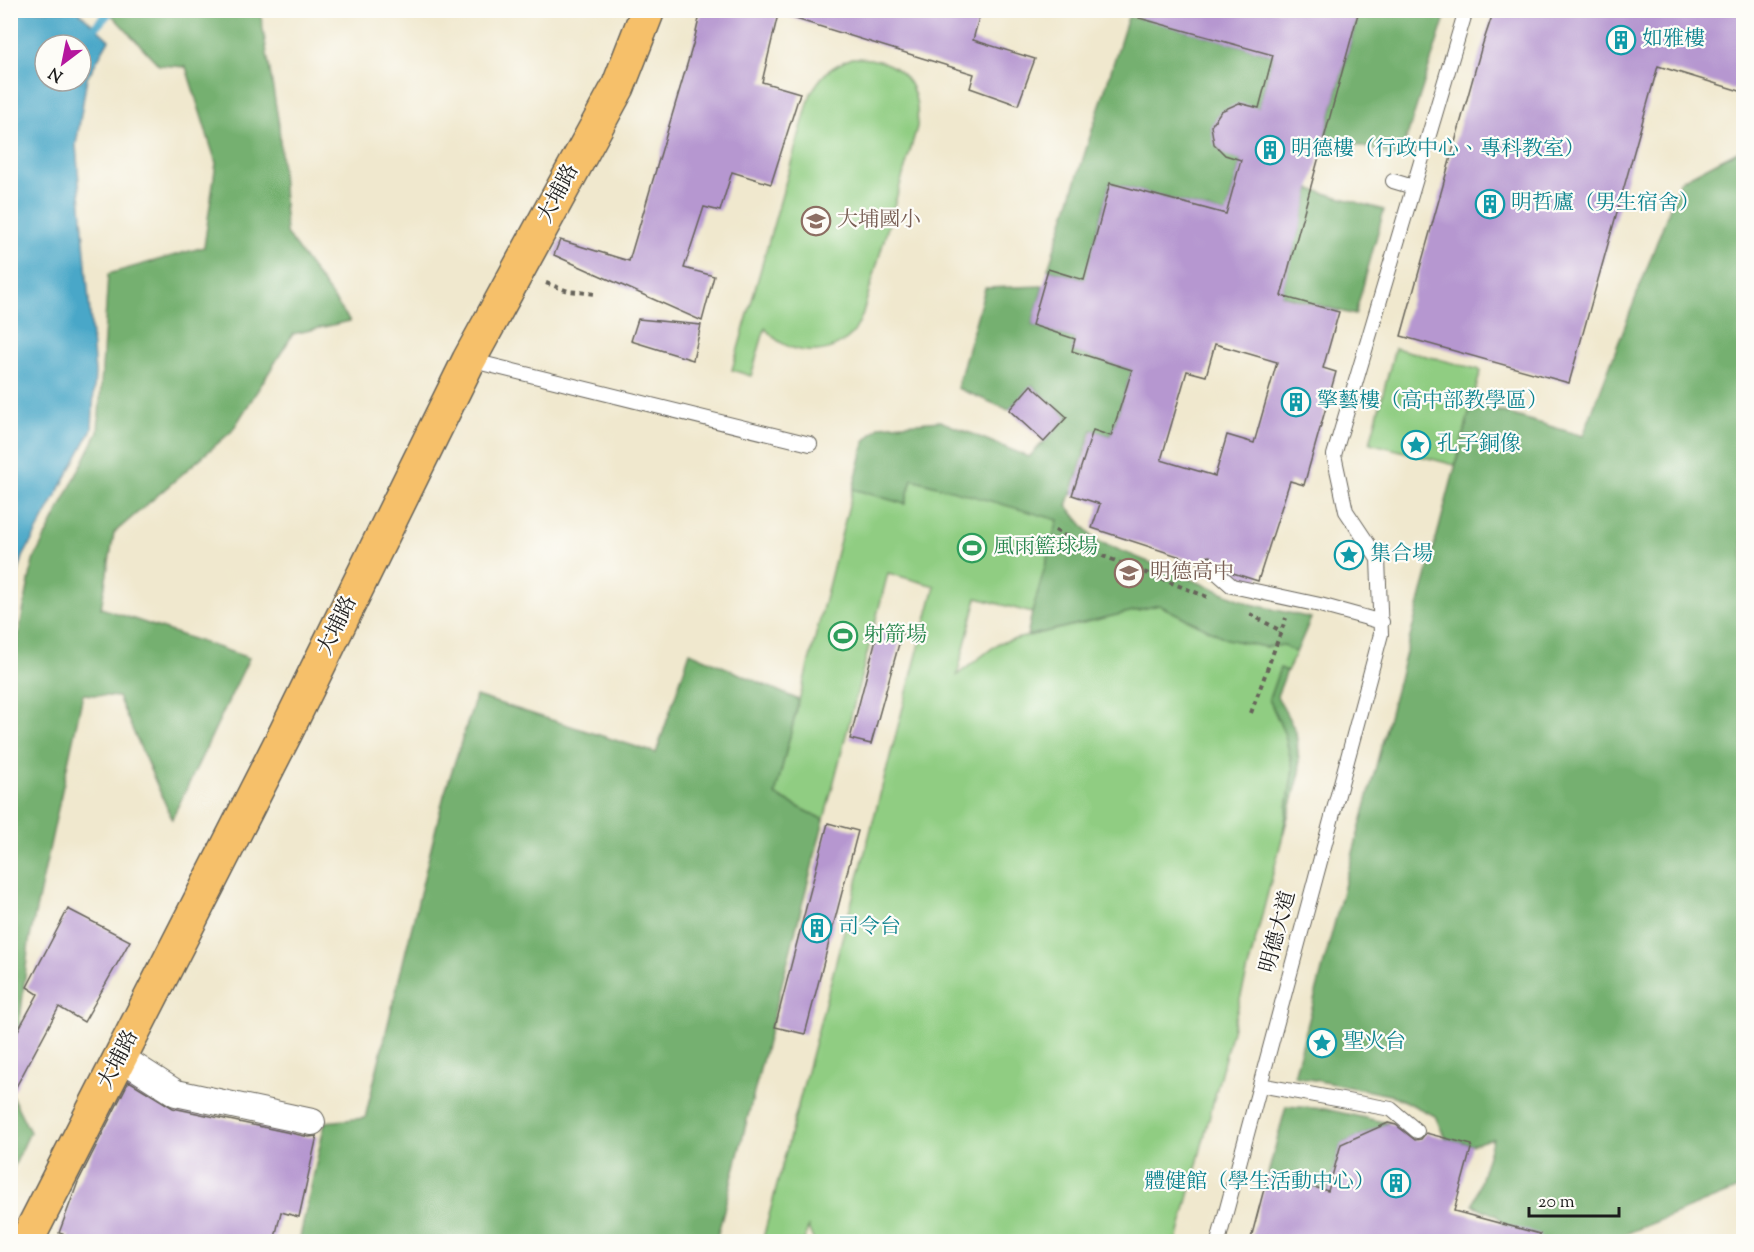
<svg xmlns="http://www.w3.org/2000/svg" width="1754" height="1252" viewBox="0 0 1754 1252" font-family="'Sorts Mill Goudy','Noto Serif TC',serif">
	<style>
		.green { fill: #90cd82; stroke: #56744f; stroke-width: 1.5 }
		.forest { fill: #74b070; stroke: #486646; stroke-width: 1.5 }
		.water { fill: #4aa7c8; stroke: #336272; stroke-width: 1.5; fill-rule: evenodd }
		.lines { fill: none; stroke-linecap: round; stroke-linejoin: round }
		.stream { stroke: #4aa7c8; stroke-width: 9 }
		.building { fill: #b697d0; fill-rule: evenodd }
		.lane-casing { stroke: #66635a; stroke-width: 16 }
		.street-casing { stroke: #66635a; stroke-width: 28 }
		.primary-casing { stroke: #66635a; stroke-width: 36 }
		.path { stroke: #66635a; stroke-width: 4; stroke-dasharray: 4.5 4.5; stroke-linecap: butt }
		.lane { stroke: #fff; stroke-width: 14 }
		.street { stroke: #fff; stroke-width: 26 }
		.primary { stroke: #f6c06b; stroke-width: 33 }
		.labels { text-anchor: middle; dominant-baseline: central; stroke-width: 4.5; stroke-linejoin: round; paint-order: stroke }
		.culture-label { font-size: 21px; fill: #0d838f; stroke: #fdfcf7; text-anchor: start }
		.street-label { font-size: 21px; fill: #1c1c1c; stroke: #fdfcf7 }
		.education-label { font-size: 21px; fill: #785e54; stroke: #fdfcf7; text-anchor: start }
		.leisure-label { font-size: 21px; fill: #27864d; stroke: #fdfcf7; text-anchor: start }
	</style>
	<rect width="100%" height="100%" fill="#fdfcf7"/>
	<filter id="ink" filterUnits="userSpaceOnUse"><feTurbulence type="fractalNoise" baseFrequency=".0167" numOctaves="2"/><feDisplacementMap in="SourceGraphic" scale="12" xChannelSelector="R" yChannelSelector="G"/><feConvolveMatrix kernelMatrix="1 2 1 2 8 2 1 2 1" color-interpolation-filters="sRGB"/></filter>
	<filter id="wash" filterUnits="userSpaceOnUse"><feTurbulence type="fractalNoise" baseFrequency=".008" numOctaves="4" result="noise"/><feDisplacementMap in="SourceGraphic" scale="24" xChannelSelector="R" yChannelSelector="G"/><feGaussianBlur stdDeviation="1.35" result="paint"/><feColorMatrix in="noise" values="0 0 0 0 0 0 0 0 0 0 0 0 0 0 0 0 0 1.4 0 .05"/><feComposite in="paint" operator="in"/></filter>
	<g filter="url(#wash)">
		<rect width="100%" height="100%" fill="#f0e8ce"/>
		<path class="green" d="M 852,58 C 898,57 921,81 917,127 L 862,316 C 859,322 857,328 853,333 C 828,360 786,356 765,328 L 751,376 L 732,370 L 811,93 C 823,73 830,67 852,58 Z
			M 1395,348 L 1481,370 L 1455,465 L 1370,443 Z
			M 912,479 L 1059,520 L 1032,613 L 977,598 L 957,675 L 999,643 L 1159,605 L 1227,639 L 1265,647 L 1284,645 L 1296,653 L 1287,671 L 1280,668 L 1269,699 L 1285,735 L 1293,769 L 1283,835 L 1177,1241 L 814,1242 L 808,1227 L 804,1241 L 762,1242 L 935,586 L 888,573 L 824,820 L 775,795 L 853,489 L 905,504 Z"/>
		<path class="forest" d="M 108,11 L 260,11 L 279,125 L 286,233 L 350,321 L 293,334 L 232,431 L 114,533 L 101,608 L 249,658 L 172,819 L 118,697 L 83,694 L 29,942 L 19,1029 L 11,1045 L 10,678 L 33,561 L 98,432 L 108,274 L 204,247 L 216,163 L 186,67 L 159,65 Z
			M 1359,11 L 1447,11 L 1400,158 L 1325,135 Z
			M 1128,17 L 1145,19 L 1273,55 L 1259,108 L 1221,111 L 1211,126 C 1215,149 1219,153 1241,160 L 1226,214 L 1110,183 L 1094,243 L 1200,272 L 1190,310 L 1048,269 Z
			M 1743,148 L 1743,1187 L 1608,1241 L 1520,1241 L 1497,1216 L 1473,1205 L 1493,1138 L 1472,1145 L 1445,1138 L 1435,1116 L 1394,1096 L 1294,1076 L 1472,403 L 1583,436 L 1680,181 Z
			M 1310,189 L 1384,210 L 1355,315 L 1281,295 Z
			M 1043,286 L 1032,325 L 1075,339 L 1072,351 L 1132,370 L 1111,436 L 1092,430 L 1067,506 L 1095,540 L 1251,604 L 1311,618 L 1296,653 L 1284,645 L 1265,647 L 1227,639 L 1159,605 L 1027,636 L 1032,613 L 1058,520 L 912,479 L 905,504 L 853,489 L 865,441 L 880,426 L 940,421 L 1029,457 L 1067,417 L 1032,385 L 1009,410 L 957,388 L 985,288 Z
			M 690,652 L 799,700 L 775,795 L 824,820 L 716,1241 L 299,1242 L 325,1122 L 365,1118 L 444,795 L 476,696 L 656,753 Z
			M 1280,668 L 1287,671 L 1277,696 L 1296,732 L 1300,773 L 1283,835 L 1293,769 L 1285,735 L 1269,699 Z
			M 11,1094 L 30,1132 L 11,1173 Z
			M 1286,1106 L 1325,1109 L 1388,1123 L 1341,1144 L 1328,1191 L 1268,1174 Z"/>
		<path class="water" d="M 11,10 L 78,11 L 109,40 L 87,78 L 76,145 L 95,373 L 92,429 L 23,557 L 11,596 ZM 45,45 L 81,45 L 81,81 L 45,81 Z"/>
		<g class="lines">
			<path class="stream" d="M 79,45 L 111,10"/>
		</g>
		<g id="blocks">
			<path class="building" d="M 701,10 L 779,10 L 762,82 L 800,93 L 771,184 L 732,172 L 720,211 L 704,207 L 684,268 L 714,276 L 702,321 L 554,255 L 560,240 L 629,261 L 694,41 Z
				M 787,10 L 981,10 L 973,40 L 1035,59 L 1018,105 L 970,88 L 974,74 L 786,16 Z
				M 1140,10 L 1359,10 L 1281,296 L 1339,312 L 1323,368 L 1336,372 L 1304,485 L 1290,481 L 1258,581 L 1230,572 L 1210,556 L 1205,557 L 1199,563 L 1092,528 L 1100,504 L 1072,495 L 1093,430 L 1111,436 L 1132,370 L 1072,351 L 1075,339 L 1032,325 L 1048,269 L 1084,280 L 1110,183 L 1226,214 L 1241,160 L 1225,155 L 1214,144 L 1211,126 L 1221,111 L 1239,103 L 1259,108 L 1273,55 L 1139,18 ZM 1215,344 L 1277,362 L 1254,443 L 1227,435 L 1215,476 L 1161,460 L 1187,371 L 1206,376 Z
				M 1494,10 L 1743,10 L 1743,92 L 1658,66 L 1569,383 L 1401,336 L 1481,49 Z
				M 638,319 L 701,325 L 693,360 L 631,341 Z
				M 1031,385 L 1067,417 L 1044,442 L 1009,410 Z
				M 879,627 L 902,633 L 871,744 L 850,739 Z
				M 828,823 L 858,831 L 805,1034 L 775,1027 Z
				M 68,909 L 130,941 L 84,1022 L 59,1007 L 10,1098 L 10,1045 L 38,994 L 27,987 Z
				M 129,1081 L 173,1108 L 309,1137 L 317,1136 L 299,1217 L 281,1212 L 274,1242 L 67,1242 L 69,1236 L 59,1233 L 78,1182 Z
				M 1388,1123 L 1396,1125 L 1415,1140 L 1421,1139 L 1426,1133 L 1472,1145 L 1454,1211 L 1540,1234 L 1539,1242 L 1250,1242 L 1268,1174 L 1328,1191 L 1341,1144 Z"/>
		</g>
	</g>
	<g filter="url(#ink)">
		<use href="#blocks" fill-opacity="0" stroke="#66635a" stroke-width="1.5"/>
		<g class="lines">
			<g class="lane-casing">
				<path id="lane" d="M 1393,181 L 1413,187
					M 469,360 L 810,444
					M 1208,565 L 1232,586 L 1320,605 L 1382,622
					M 1260,1085 L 1391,1109 L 1417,1131
					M 1218,1242 L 1381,634 L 1378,559 L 1346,511 L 1334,455 L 1466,10"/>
			</g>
			<g class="street-casing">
				<path id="street" d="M 120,1057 L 176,1093 L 312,1122"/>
			</g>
			<g class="primary-casing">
				<path id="primary" d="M 26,1242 L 286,732 L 469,360 L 618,87 L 648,10"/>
			</g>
			<path class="path" d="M 546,283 L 568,291 L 596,294
				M 1055,530 L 1090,551 L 1210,598
				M 1250,614 L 1281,631
				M 1251,713 L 1286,618"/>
			<use href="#lane" class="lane"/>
			<use href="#street" class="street"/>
			<use href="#primary" class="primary"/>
		</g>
	</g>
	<defs>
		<g id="building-ring" transform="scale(1.5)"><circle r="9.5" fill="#fdfcf7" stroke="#0f9aa8" stroke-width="1.5"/><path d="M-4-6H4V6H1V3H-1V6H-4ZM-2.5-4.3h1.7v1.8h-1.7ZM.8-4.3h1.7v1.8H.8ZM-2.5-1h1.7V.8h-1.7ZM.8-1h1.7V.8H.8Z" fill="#0f9aa8"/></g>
		<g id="school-ring" transform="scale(1.5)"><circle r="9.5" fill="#fdfcf7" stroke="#8d6e63" stroke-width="1.5"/><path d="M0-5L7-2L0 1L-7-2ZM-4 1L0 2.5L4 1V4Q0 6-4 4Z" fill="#8d6e63"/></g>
		<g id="sight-ring" transform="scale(1.5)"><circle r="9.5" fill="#fdfcf7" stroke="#0f9aa8" stroke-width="1.5"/><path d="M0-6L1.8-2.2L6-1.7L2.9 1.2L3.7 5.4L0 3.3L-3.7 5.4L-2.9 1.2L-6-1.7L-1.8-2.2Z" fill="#0f9aa8"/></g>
		<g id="stadium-ring" transform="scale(1.5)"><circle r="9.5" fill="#fdfcf7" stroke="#2e9e5b" stroke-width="1.5"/><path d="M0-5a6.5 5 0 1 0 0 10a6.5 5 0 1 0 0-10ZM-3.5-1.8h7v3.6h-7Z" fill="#2e9e5b"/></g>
	</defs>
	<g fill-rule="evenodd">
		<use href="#building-ring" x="1621" y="40"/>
		<use href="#building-ring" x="1270" y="150"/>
		<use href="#building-ring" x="1490" y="204"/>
		<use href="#school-ring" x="816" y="221"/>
		<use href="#building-ring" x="1296" y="402"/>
		<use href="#sight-ring" x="1416" y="445"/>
		<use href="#stadium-ring" x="972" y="548"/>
		<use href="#sight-ring" x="1349" y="555"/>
		<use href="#school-ring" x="1129" y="573"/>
		<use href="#stadium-ring" x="843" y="636"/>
		<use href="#building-ring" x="817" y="928"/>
		<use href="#sight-ring" x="1322" y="1043"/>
		<use href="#building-ring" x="1396" y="1183"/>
	</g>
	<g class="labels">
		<g class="culture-label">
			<text x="1642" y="40">如雅樓</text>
			<text x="1291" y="150">明德樓（行政中心、專科教室）</text>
			<text x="1511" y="204">明哲廬（男生宿舍）</text>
			<text x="1317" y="402">擎藝樓（高中部教學區）</text>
			<text x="1437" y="445">孔子銅像</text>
			<text x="1370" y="555">集合場</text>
			<text x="838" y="928">司令台</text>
			<text x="1343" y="1043">聖火台</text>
			<text x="1375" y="1183" text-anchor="end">體健館（學生活動中心）</text>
		</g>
		<g class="street-label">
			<text transform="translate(559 194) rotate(-62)">大埔路</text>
			<text transform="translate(338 626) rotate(-64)">大埔路</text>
			<text transform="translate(1279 932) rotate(-75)">明德大道</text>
			<text transform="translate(119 1060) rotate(-63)">大埔路</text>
		</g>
		<g class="education-label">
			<text x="837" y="221">大埔國小</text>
			<text x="1150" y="573">明德高中</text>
		</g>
		<g class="leisure-label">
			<text x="993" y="548">風雨籃球場</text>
			<text x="864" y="636">射箭場</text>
		</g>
	</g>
	<rect width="1754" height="1252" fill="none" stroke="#fdfcf7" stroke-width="36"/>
	<g transform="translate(63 63) rotate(212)"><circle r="28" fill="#fdfcf7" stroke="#a3a29f" stroke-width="1.5"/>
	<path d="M0-4.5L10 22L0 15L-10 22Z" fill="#b5179e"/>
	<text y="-9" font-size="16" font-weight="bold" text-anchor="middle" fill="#1c1c1c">N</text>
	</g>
	<path d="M1529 1207v9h90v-9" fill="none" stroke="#1c1c1c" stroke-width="3"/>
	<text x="1538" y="1207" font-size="18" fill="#1c1c1c" stroke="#fdfcf7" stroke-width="4.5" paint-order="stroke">20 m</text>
</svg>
